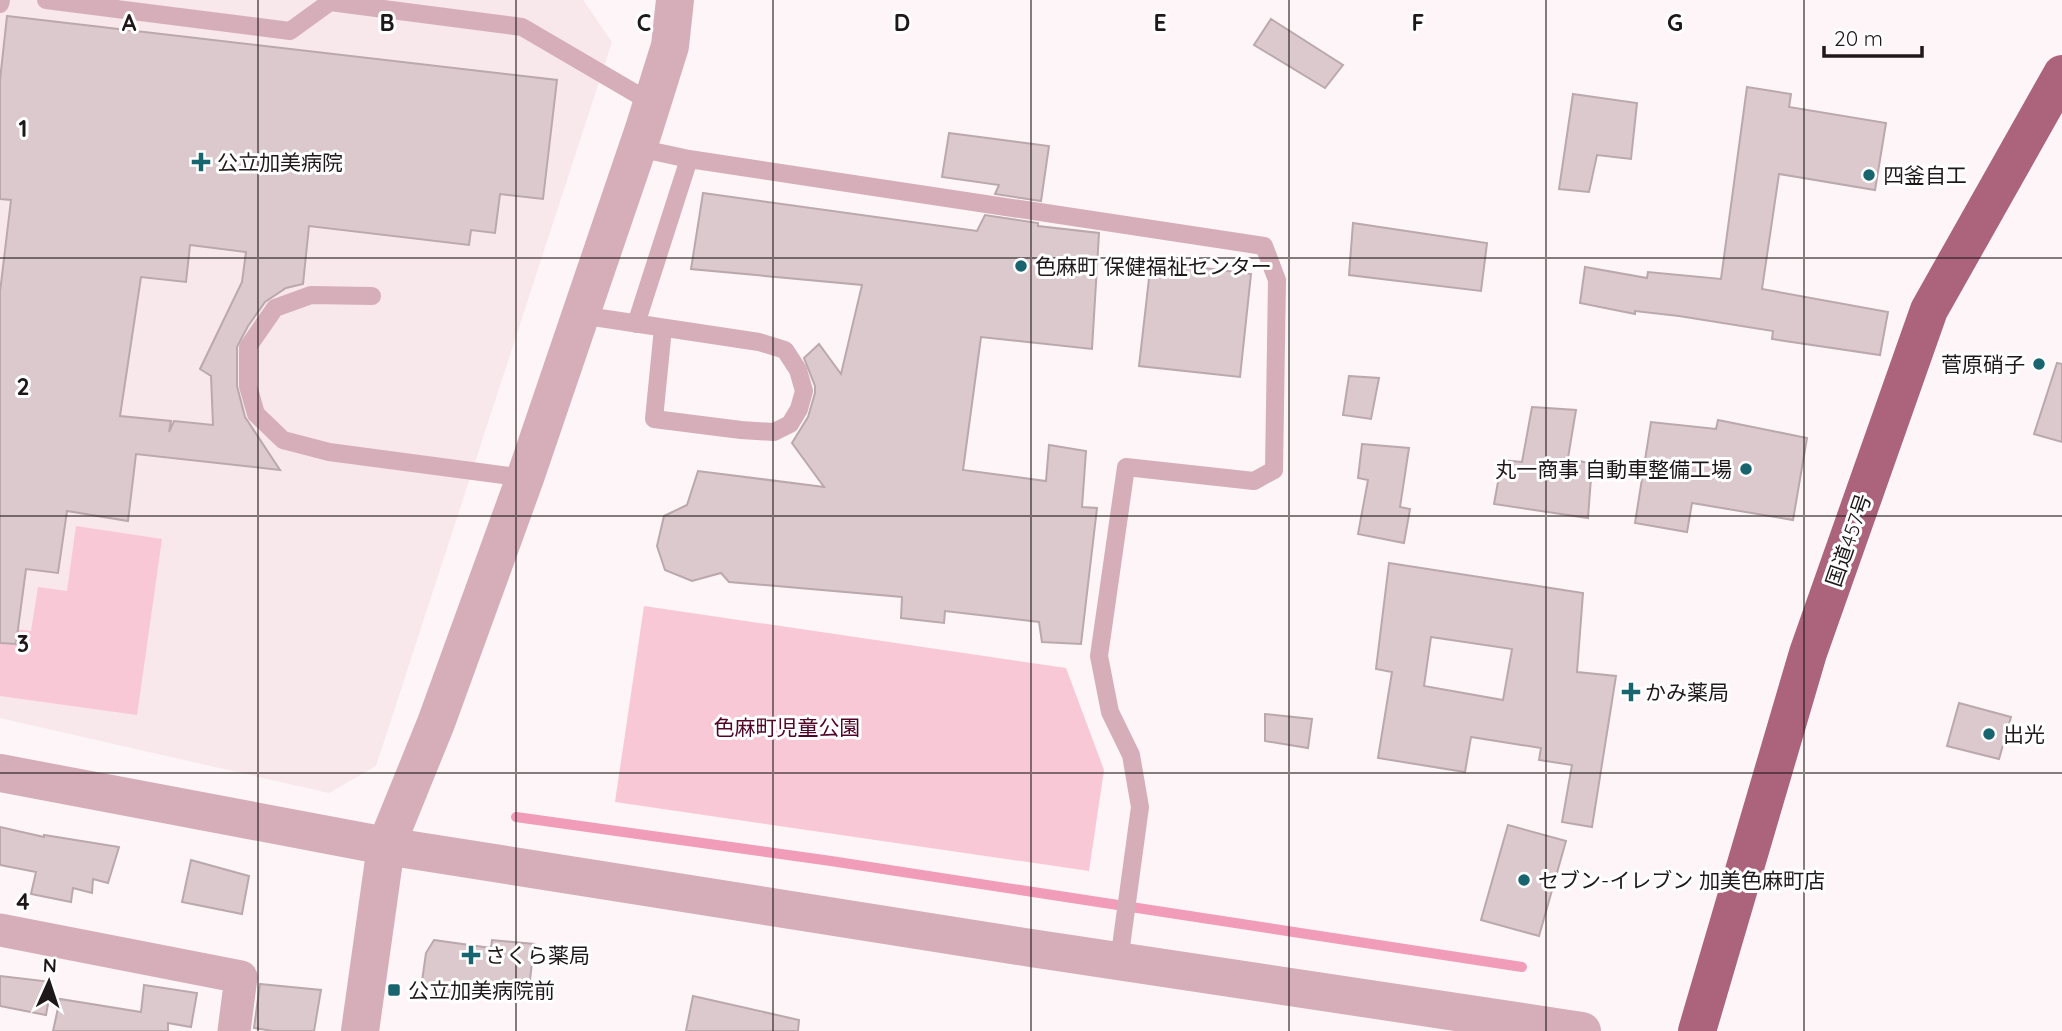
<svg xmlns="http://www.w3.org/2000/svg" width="2062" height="1031" viewBox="0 0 2062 1031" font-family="Quicksand,'Noto Sans JP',sans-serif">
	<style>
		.built { fill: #f8e7eb }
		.green { fill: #f9c8d6 }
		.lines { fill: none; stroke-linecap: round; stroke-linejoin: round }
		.stream { stroke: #f19cb8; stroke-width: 10 }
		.building { fill: #dcc9ce; stroke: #baa8ad; stroke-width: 2; fill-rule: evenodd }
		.service { stroke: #d5aeba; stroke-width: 18 }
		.minor { stroke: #d5aeba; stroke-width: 33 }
		.tertiary { stroke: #d5aeba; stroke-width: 38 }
		.trunk { stroke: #ac647d; stroke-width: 38 }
		.grid { fill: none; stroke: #1f181a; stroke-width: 2; stroke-opacity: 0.55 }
		.poi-dot { fill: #18646f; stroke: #fff; stroke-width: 2.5 }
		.labels { text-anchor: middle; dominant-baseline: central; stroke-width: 6; stroke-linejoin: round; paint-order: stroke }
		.poi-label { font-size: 21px; fill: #1f181a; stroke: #fff; text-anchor: start }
		.street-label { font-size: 21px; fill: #1f181a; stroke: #fff }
		.park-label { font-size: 21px; fill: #500529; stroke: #fff }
		.grid-label { font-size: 23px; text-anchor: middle; font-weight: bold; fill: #1f181a; stroke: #fff; stroke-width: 6; stroke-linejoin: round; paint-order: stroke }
	</style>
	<rect width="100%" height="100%" fill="#fdf5f7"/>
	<path class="built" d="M 0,0 L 583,0 L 612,42 L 376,766 L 329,793 L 0,718 Z"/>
	<path class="green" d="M 76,526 L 162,539 L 137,715 L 0,696 L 0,627 L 31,631 L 38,587 L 67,591 Z
		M 644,606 L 1066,668 L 1104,770 L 1089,871 L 615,802 Z"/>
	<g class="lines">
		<path class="stream" d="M 516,817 L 831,861 L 1522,967"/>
	</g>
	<path class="building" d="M 7,16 L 557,80 L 543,199 L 500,194 L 495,233 L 471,230 L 469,245 L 309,226 L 303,284 L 286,288 L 265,302 L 248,326 L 237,347 L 237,386 L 245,417 L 280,470 L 136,454 L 128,521 L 67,511 L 58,573 L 26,569 L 16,644 L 0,643 L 0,292 L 11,200 L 0,199 L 0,80 ZM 190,245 L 246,252 L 242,282 L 200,369 L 211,376 L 213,425 L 174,421 L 169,432 L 171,421 L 120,416 L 141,277 L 186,282 Z
		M 1271,19 L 1343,65 L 1325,88 L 1254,45 Z
		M 1747,87 L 1791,94 L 1789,107 L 1886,123 L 1875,190 L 1779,174 L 1762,289 L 1888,312 L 1880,355 L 1772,339 L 1773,331 L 1679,316 L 1635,311 L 1635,314 L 1580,303 L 1585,267 L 1647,278 L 1648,272 L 1721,279 Z
		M 1573,94 L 1637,103 L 1631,159 L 1597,155 L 1589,192 L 1559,189 Z
		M 949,133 L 1049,146 L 1041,201 L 995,194 L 999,185 L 942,177 Z
		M 703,193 L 977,231 L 985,215 L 1038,223 L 1038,226 L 1099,233 L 1092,349 L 981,337 L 963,470 L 1046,481 L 1049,445 L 1086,451 L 1082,507 L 1097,508 L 1081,644 L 1042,642 L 1039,622 L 945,611 L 944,623 L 901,618 L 902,597 L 729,582 L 721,573 L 692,581 L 665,570 L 657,546 L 664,516 L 687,505 L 698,471 L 824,487 L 792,443 L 808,417 L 815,393 L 815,386 L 804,358 L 819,344 L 841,374 L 862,285 L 691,269 Z
		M 1353,223 L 1487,243 L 1481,291 L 1349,275 Z
		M 1151,261 L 1251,274 L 1240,377 L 1139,366 Z
		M 2057,363 L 2062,364 L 2062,442 L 2034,434 Z
		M 1349,376 L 1379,378 L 1371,419 L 1343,415 Z
		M 1532,407 L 1576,410 L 1568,458 L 1592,464 L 1588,518 L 1494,504 L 1502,460 L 1522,462 Z
		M 1718,420 L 1807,438 L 1793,520 L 1692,503 L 1687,532 L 1635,523 L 1651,422 L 1716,429 Z
		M 1362,444 L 1409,448 L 1400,507 L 1410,509 L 1404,543 L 1358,534 L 1368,480 L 1358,478 Z
		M 1389,563 L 1583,593 L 1577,672 L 1616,676 L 1592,827 L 1562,822 L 1572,765 L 1539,760 L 1541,748 L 1471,737 L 1465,772 L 1378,758 L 1392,672 L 1376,669 ZM 1431,637 L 1512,649 L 1503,700 L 1424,686 Z
		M 1959,703 L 2011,717 L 1999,759 L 1947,746 Z
		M 1265,714 L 1312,719 L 1308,748 L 1265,741 Z
		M 1508,825 L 1566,841 L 1539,936 L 1481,920 Z
		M 0,827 L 44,837 L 44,835 L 119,847 L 108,883 L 93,879 L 92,893 L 73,888 L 71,902 L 31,894 L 36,872 L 0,865 Z
		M 191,860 L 249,876 L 242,914 L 182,902 Z
		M 434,940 L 491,948 L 492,940 L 534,944 L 528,998 L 481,991 L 480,996 L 421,988 L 426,953 Z
		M 0,976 L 52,982 L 46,1015 L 0,1006 Z
		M 260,984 L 321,990 L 314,1031 L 273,1031 L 254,1028 Z
		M 144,985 L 197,993 L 191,1027 L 168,1023 L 168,1031 L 53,1031 L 60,999 L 141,1012 Z
		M 693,996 L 799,1020 L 798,1031 L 686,1031 Z"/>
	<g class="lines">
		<path class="service" d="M 46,0 L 290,31 L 330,2 L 522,27 L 652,103
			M 0,4 L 1,0
			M 638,148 L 689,159 L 1264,246 L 1277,280 L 1274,470 L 1254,481 L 1126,467 L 1099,656 L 1110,712 L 1131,755 L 1140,807 L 1119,961
			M 372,296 L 311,295 L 275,308 L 248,347 L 248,386 L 256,414 L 283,440 L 329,452 L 525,478
			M 580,315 L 759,342 L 785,350 L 798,370 L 804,391 L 799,409 L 790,424 L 774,432 L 741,430 L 654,419 L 663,328
			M 636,324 L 689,159"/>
		<path class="minor" d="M 0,930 L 241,977 L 234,1031"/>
		<path class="tertiary" d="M 0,773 L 386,846 L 1031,948 L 1582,1031
			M 360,1031 L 386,846 L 436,723 L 525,478 L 644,129 L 670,46 L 675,0"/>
		<path class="trunk" d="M 1697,1031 L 1808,653 L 1929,310 L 2062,74"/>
	</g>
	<path class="grid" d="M 258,0 L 258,1031M 516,0 L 516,1031M 773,0 L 773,1031M 1031,0 L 1031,1031M 1289,0 L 1289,1031M 1546,0 L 1546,1031M 1804,0 L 1804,1031M 0,258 L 2062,258M 0,516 L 2062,516M 0,773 L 2062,773"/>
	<g class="poi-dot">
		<path d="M197.5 151.5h7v7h7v7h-7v7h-7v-7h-7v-7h7z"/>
		<circle cx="1869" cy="175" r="7"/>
		<circle cx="1021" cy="266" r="7"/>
		<circle cx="2039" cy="364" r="7"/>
		<circle cx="1746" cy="469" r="7"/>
		<path d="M1627.5 681.5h7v7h7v7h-7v7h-7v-7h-7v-7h7z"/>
		<circle cx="1989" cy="734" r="7"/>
		<circle cx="1524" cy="880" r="7"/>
		<path d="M467.5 944.5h7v7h7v7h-7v7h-7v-7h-7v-7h7z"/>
		<rect x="387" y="983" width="14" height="14" rx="3.5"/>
	</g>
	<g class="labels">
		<g class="poi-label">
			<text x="217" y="162">公立加美病院</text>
			<text x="1883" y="175">四釜自工</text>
			<text x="1035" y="266">色麻町 保健福祉センター</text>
			<text x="2025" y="364" text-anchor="end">菅原硝子</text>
			<text x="1732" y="469" text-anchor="end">丸一商事 自動車整備工場</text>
			<text x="1645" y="692">かみ薬局</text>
			<text x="2003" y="734">出光</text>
			<text x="1538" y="880">セブン-イレブン 加美色麻町店</text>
			<text x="485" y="955">さくら薬局</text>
			<text x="408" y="990">公立加美病院前</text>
		</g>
		<g class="street-label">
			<text transform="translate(1848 540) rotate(-71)">国道457号</text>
		</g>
		<g class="park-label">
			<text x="787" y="727">色麻町児童公園</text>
		</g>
	</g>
	<g class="grid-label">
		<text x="129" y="31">A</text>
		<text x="387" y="31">B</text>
		<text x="644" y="31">C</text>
		<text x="902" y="31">D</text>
		<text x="1160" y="31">E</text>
		<text x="1418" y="31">F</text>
		<text x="1675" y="31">G</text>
		<text x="23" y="137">1</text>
		<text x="23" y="395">2</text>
		<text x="23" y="652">3</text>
		<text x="23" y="910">4</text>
	</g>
	<g transform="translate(49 982) rotate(3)" stroke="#ffffff" stroke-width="5" paint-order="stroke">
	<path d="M0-5L12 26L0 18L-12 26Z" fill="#1f181a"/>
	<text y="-10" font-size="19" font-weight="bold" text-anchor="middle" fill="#1f181a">N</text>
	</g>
	<path d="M1824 46v10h98v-10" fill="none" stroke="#1f181a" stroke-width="3.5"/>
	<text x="1834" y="46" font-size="21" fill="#1f181a" stroke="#ffffff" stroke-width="5" paint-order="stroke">20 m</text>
</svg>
